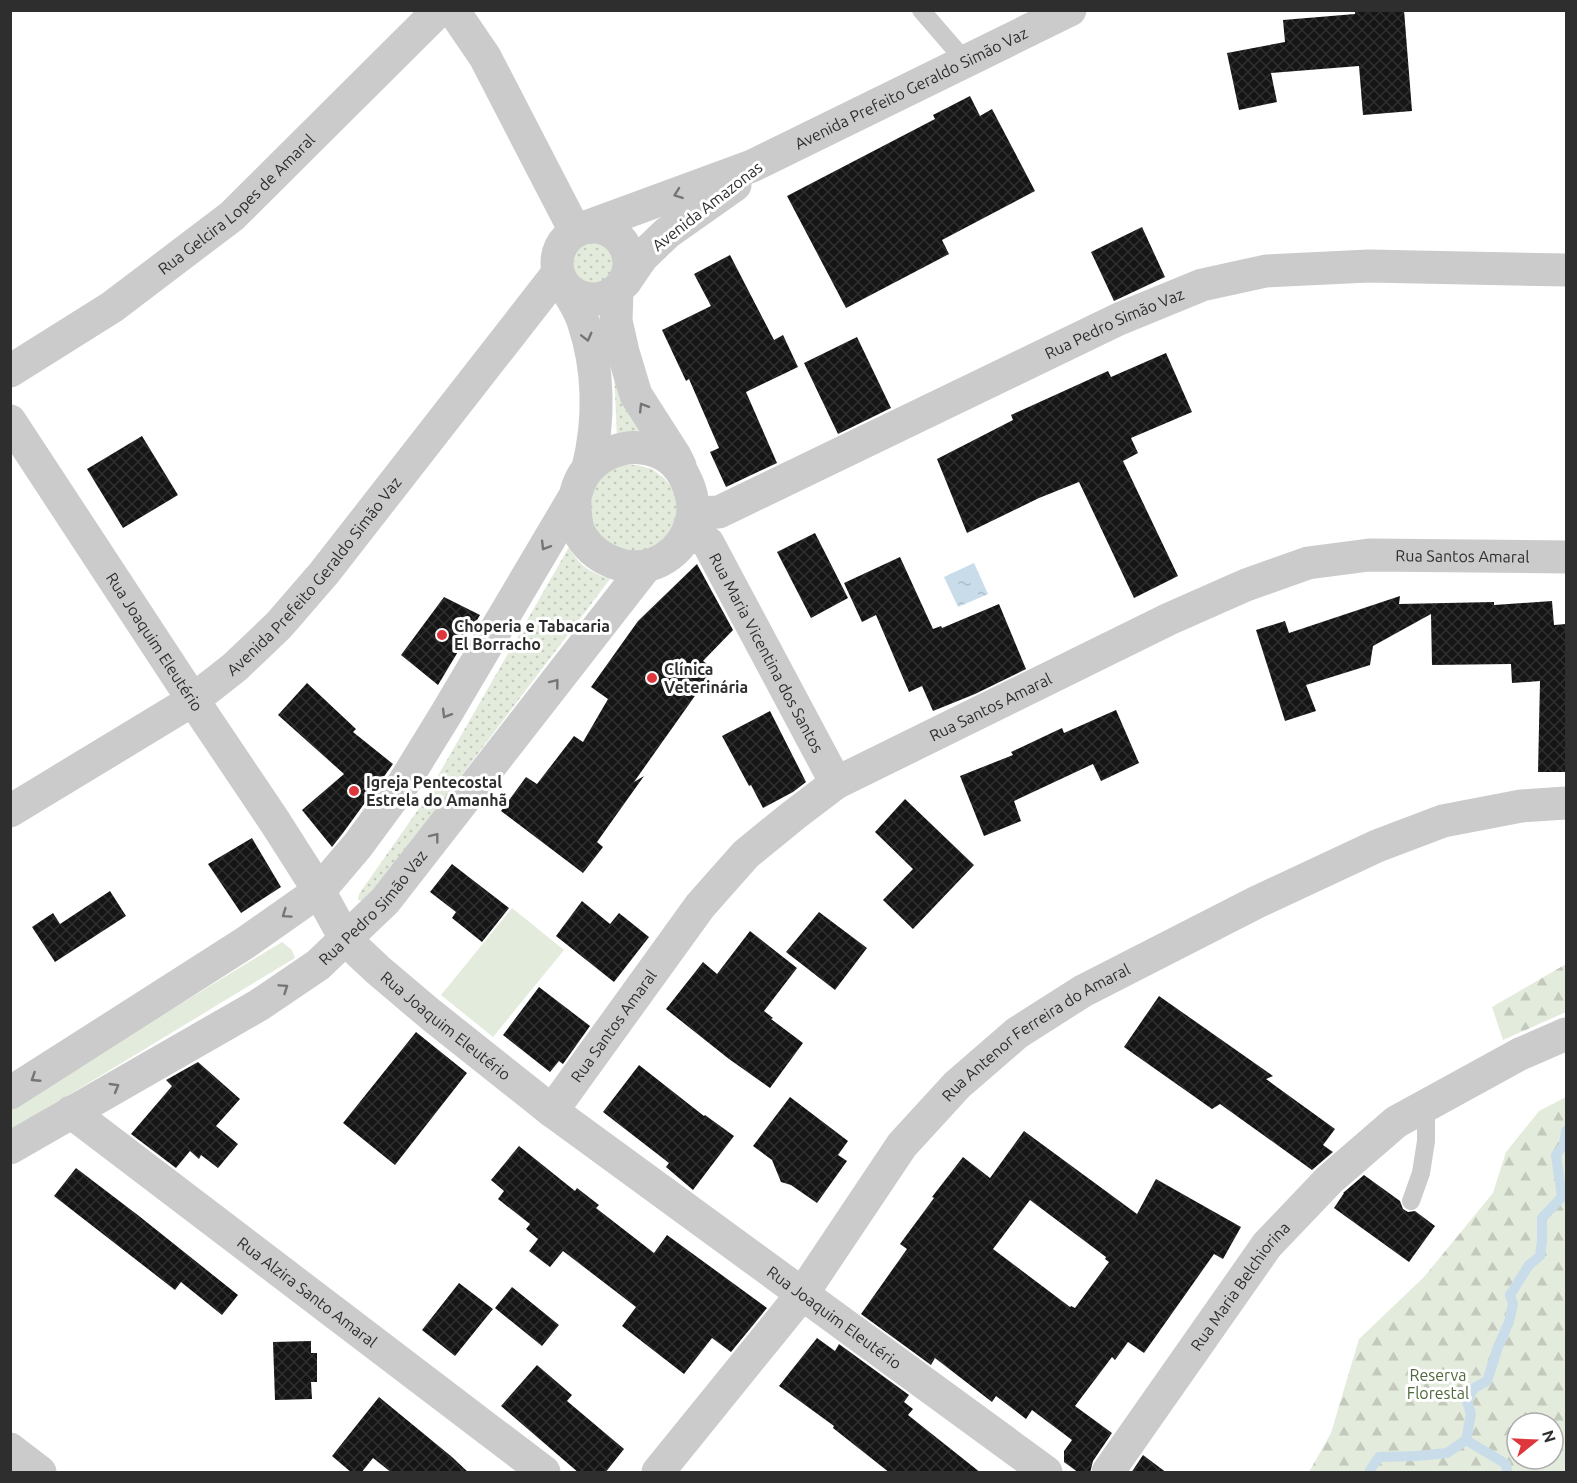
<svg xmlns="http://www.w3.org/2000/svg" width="1577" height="1483" viewBox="0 0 1577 1483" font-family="Ubuntu,sans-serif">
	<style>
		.green { fill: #e3ebdc }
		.forest { fill: url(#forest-firs); fill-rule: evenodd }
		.park { fill: url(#park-dots) }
		.water { fill: url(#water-ripples) }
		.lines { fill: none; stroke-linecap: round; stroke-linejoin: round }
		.stream { stroke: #c9dcea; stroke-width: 10 }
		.building { fill: url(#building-cross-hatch); fill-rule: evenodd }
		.lane { stroke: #cbcbcb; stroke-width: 18 }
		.street { stroke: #cbcbcb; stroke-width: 33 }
		.oneway { stroke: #757575 }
		.poi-dot { fill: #df363c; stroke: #fff; stroke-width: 2 }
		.labels { text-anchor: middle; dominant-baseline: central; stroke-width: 6; stroke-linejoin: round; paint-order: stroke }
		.street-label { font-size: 16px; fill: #2e2e2e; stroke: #fff }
		.poi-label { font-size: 16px; font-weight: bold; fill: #2e2e2e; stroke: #fff; text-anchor: start }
		.park-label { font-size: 16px; fill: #4f683d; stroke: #fff }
	</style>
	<defs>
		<pattern id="forest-firs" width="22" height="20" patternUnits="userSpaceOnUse" patternTransform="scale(1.5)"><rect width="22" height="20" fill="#e3ebdc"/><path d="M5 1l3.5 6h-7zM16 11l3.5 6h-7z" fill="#c3cabd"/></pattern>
		<pattern id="park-dots" width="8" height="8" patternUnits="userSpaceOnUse" patternTransform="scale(1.5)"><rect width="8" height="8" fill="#e3ebdc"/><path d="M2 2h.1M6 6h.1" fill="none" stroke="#c3cabd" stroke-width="1.8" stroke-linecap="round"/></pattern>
		<pattern id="water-ripples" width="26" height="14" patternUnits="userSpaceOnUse" patternTransform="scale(1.5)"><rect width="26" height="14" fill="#c9dcea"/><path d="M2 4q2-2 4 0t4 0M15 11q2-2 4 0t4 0" fill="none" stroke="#adbdc9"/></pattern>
		<pattern id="building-cross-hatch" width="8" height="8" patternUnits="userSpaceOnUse" patternTransform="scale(1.5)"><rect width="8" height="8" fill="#151515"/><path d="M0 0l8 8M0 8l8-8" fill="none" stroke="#2f2f2f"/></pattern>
	</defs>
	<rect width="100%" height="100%" fill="#fff"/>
	<path class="green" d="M 512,908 L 564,950 L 493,1037 L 441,995 Z
		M 282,942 L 292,950 L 295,958 L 11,1130 L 11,1107 Z"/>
	<path class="forest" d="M 1566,964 L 1566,1012 L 1503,1040 L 1492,1007 Z
		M 1566,1097 L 1566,1472 L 1309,1472 L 1331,1433 L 1359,1339 L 1424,1277 L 1493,1193 L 1506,1152 L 1539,1111 ZM 1517,1423 L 1553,1423 L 1553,1459 L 1517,1459 Z"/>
	<path class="park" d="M 596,236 C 633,248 621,296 583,289 L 564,262 L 566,253 L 571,245 Z
		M 614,371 L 644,434 L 617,438 Z
		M 621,465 L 637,465 L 652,469 L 664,478 L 674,490 L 678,505 L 671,535 L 649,553 L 620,554 L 589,525 C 589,490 588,481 621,465 Z
		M 569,547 C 580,566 589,572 610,579 L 371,895 L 362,901 L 358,900 L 359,894 L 420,807 Z"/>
	<path class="water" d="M 974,563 L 988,594 L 958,607 L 944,577 Z"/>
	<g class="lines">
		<path class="stream" d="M 1370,1472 L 1370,1470 L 1379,1457 L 1416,1456 L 1447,1453 L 1466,1440
			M 1507,1472 L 1506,1464 L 1466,1440 L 1471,1414 L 1467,1401 L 1474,1388 L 1487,1381 L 1498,1347 L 1509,1322 L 1513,1304 L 1510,1295 L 1529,1265 L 1540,1256 L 1542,1241 L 1542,1218 L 1562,1197 L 1556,1155 L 1564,1145 L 1566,1131"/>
	</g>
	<path class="building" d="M 1355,10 L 1404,10 L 1412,111 L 1363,115 L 1359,66 L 1271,73 L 1277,102 L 1239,110 L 1227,53 L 1285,42 L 1283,20 L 1355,14 Z
		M 970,96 L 980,116 L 992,109 L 1035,191 L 942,240 L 949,254 L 846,308 L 787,196 L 935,119 L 933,115 Z
		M 1142,227 L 1165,277 L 1114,301 L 1091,252 Z
		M 730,255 L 774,340 L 783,335 L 798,367 L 746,392 L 777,463 L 726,487 L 710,452 L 719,448 L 689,379 L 686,381 L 662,330 L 711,306 L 694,274 Z
		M 857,337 L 891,408 L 838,434 L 804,363 Z
		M 1166,353 L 1192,412 L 1131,438 L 1138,453 L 1123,461 L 1178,576 L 1134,598 L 1079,482 L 1039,498 L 967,533 L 937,459 L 1013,420 L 1011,415 L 1108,371 L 1111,377 Z
		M 142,436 L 178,495 L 123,528 L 87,469 Z
		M 815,533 L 848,598 L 811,618 L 777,552 Z
		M 900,557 L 933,629 L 941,626 L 942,628 L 999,604 L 1026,669 L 975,694 L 933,711 L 922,686 L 909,692 L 876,615 L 862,622 L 844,583 Z
		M 697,564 L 733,630 L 703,661 L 714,669 L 634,782 L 644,776 L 597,842 L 603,847 L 583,873 L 501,811 L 526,777 L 537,784 L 574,736 L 583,742 L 608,699 L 591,687 L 638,621 Z
		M 1400,596 L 1399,604 L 1494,602 L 1494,605 L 1552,601 L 1554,625 L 1566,624 L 1566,772 L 1538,772 L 1540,681 L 1512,683 L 1511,664 L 1432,665 L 1431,614 L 1373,646 L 1370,665 L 1306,685 L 1316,711 L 1285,721 L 1256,630 L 1285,621 L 1289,633 Z
		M 444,597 L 480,615 L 438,685 L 401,655 Z
		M 307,683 L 356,729 L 353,732 L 393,764 L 343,833 L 332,847 L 302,810 L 344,774 L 278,715 Z
		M 1116,710 L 1139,763 L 1101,781 L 1093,764 L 1014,801 L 1021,821 L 984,836 L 960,776 L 1013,755 L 1011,752 L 1062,728 L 1064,733 Z
		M 770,711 L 806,782 L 793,792 L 763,808 L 751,785 L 749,786 L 722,736 Z
		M 905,799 L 974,865 L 913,929 L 883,900 L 913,869 L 875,832 Z
		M 252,838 L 281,887 L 241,913 L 208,864 Z
		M 452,864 L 509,908 L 482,942 L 452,918 L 456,912 L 430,892 Z
		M 110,891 L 126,916 L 55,962 L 32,927 L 53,913 L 60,924 Z
		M 582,901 L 610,924 L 619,913 L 649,937 L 614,982 L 556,936 Z
		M 819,912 L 867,948 L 835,990 L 786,952 Z
		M 750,931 L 797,968 L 764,1011 L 773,1018 L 771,1019 L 803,1043 L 770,1088 L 729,1059 L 666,1009 L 703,962 L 717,974 Z
		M 539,987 L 590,1026 L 563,1064 L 559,1061 L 550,1072 L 503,1035 Z
		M 1159,996 L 1273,1076 L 1266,1079 L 1335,1129 L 1323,1145 L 1333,1152 L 1312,1170 L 1220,1104 L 1212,1109 L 1124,1047 Z
		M 416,1032 L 467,1073 L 395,1165 L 343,1123 Z
		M 198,1062 L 240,1099 L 216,1126 L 238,1144 L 218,1168 L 201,1155 L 199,1159 L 190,1151 L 176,1168 L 131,1134 L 172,1086 L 166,1080 Z
		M 639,1065 L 704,1116 L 705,1115 L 734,1136 L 693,1190 L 666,1167 L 669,1163 L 603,1112 Z
		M 790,1097 L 848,1141 L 838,1155 L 847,1161 L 817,1203 L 791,1185 L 781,1182 L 772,1160 L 753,1146 Z
		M 1024,1131 L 1137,1214 L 1156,1179 L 1241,1227 L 1223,1259 L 1214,1254 L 1144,1353 L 1128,1342 L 1115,1360 L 1112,1357 L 1075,1406 L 1112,1433 L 1093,1461 L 1090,1473 L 1079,1473 L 1064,1462 L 1064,1451 L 1072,1440 L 1032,1410 L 1026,1419 L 996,1396 L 992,1402 L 935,1358 L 931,1365 L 861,1314 L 907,1249 L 900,1244 L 934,1198 L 932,1197 L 963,1157 L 990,1178 ZM 1030,1200 L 1106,1257 L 1105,1259 L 1109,1262 L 1075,1308 L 1071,1306 L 1070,1307 L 993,1249 Z
		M 519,1146 L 575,1191 L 577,1188 L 599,1205 L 596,1208 L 654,1253 L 667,1235 L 767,1308 L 731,1352 L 712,1338 L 684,1374 L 622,1326 L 636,1307 L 563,1251 L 550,1267 L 529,1251 L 538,1239 L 526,1229 L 530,1224 L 498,1199 L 504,1191 L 491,1180 Z
		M 76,1168 L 139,1216 L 238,1295 L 222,1315 L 181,1282 L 175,1290 L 54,1196 Z
		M 1364,1175 L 1400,1201 L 1403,1209 L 1408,1212 L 1415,1211 L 1435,1226 L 1409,1262 L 1334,1208 L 1344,1193 L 1343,1193 Z
		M 459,1283 L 493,1309 L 455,1356 L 422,1330 Z
		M 512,1287 L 559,1325 L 542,1346 L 495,1308 Z
		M 817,1338 L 835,1351 L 839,1344 L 909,1395 L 904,1402 L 913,1409 L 908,1415 L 981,1473 L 890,1473 L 833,1428 L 834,1426 L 779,1386 Z
		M 311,1341 L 311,1353 L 317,1353 L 317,1382 L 311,1382 L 312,1399 L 275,1400 L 273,1342 Z
		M 537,1365 L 572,1395 L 567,1401 L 624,1449 L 605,1473 L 579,1473 L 501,1406 Z
		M 379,1397 L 452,1457 L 469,1473 L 392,1473 L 373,1458 L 361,1473 L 352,1473 L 332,1456 Z
		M 1143,1455 L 1167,1473 L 1131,1473 Z"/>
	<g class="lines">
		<path class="lane" d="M 921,10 L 966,62
			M 1411,1201 L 1421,1173 L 1426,1141 L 1426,1106"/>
		<g class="street">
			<path d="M 453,10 L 485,57 L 575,231"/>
			<circle cx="593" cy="263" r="36"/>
			<path id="s1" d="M 586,227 L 752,166 L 1070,10"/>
			<path d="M 625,282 L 642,257 L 667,233 L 735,185"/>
			<path d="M 563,284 C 570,295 579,308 583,321 C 599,368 600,420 588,468"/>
			<path d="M 617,291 L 616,321 L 623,352 L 636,395 L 675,456 L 680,466"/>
			<path id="s2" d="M 10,371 L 112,307 L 232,216 L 439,10"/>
			<path id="s3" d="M 10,421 L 193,700 L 275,822 L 319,891 L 346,940 L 378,970 L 430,1014 L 552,1111 L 1046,1472"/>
			<path id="s4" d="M 693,513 L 719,512 L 1119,319 L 1202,285 L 1266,271 L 1369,266 L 1566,270"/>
			<path id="s5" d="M 689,531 L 708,543 L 836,783"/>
			<path id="s6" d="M 10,811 L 193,700 L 235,667 L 279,625 L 324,573 L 558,273"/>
			<path d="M 10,1093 L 245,943 L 319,891 L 358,845 L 403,784 L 446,714 L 575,496 C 578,485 581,476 589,468 C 618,437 670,441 687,482 C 693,496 695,508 691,522 C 687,537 678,550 665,558 C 636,577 598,563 581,536 C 574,524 575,509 575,496"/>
			<path id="s7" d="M 552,1111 L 700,906 L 746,854 L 794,815 L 836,783 L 1169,619 L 1246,585 L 1308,563 L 1369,555 L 1566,557"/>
			<path id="s8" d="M 71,1112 L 544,1472"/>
			<path id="s9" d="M 10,1148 L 259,1005 L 318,965 L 385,901 L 646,566"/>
			<path d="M 10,1449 L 40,1472"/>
			<path id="s10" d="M 658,1472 L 803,1293 L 902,1145 L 957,1085 L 1017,1033 L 1083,991 L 1257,902 L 1377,846 L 1443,821 L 1521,806 L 1566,803"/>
			<path id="s11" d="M 1108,1472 L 1267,1245 L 1329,1180 L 1396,1122 L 1520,1054 L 1566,1034"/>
		</g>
	</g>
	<defs><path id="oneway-chevron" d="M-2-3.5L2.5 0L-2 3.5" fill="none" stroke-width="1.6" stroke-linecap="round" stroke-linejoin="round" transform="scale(1.5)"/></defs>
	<g class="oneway">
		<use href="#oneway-chevron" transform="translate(678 194) rotate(160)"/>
		<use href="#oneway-chevron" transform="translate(587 337) rotate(76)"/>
		<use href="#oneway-chevron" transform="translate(643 407) rotate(-122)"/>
		<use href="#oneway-chevron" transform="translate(545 546) rotate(121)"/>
		<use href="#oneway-chevron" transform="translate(555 683) rotate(-52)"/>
		<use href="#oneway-chevron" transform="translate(446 714) rotate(121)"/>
		<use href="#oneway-chevron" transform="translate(435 837) rotate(-52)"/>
		<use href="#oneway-chevron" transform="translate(286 914) rotate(145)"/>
		<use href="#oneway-chevron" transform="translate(284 988) rotate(-34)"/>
		<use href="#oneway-chevron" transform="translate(35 1078) rotate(147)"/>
		<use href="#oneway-chevron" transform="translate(115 1087) rotate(-30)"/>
	</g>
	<g class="poi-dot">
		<circle cx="442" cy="635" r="6"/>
		<circle cx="652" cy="678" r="6"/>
		<circle cx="354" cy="791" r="6"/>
	</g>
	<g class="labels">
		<g class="street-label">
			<text stroke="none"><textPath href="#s1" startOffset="354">Avenida Prefeito Geraldo Simão Vaz</textPath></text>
			<text stroke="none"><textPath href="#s2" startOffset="282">Rua Gelcira Lopes de Amaral</textPath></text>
			<text transform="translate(707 206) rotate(-38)">Avenida Amazonas</text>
			<text stroke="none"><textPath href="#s4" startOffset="464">Rua Pedro Simão Vaz</textPath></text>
			<text stroke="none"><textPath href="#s7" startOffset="1113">Rua Santos Amaral</textPath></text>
			<text stroke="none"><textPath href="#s6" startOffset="388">Avenida Prefeito Geraldo Simão Vaz</textPath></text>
			<text stroke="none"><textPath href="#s3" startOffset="264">Rua Joaquim Eleutério</textPath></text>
			<text stroke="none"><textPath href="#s5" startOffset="147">Rua Maria Vicentina dos Santos</textPath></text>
			<text stroke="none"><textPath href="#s7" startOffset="609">Rua Santos Amaral</textPath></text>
			<text stroke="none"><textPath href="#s9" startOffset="438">Rua Pedro Simão Vaz</textPath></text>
			<text stroke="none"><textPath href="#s3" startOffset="750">Rua Joaquim Eleutério</textPath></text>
			<text stroke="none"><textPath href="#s7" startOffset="105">Rua Santos Amaral</textPath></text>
			<text stroke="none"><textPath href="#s10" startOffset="585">Rua Antenor Ferreira do Amaral</textPath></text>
			<text stroke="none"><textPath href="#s11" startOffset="228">Rua Maria Belchiorina</textPath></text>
			<text stroke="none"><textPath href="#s8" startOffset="297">Rua Alzira Santo Amaral</textPath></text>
			<text stroke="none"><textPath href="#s3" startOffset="1236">Rua Joaquim Eleutério</textPath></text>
		</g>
		<g class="poi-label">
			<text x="454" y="626">Choperia e Tabacaria<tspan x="454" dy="18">El Borracho</tspan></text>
			<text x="664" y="669">Clínica<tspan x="664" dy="18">Veterinária</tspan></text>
			<text x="366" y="782">Igreja Pentecostal<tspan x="366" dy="18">Estrela do Amanhã</tspan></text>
		</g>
		<g class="park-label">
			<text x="1438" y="1375">Reserva<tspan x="1438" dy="18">Florestal</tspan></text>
		</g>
	</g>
	<rect width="1577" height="1483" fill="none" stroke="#2e2e2e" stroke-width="24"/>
	<g transform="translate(1535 1441) rotate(72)"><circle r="28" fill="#ffffff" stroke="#ababab" stroke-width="1.5"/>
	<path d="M0-4.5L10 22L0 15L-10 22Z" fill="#df363c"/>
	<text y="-9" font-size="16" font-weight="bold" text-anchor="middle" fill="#2e2e2e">N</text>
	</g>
</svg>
